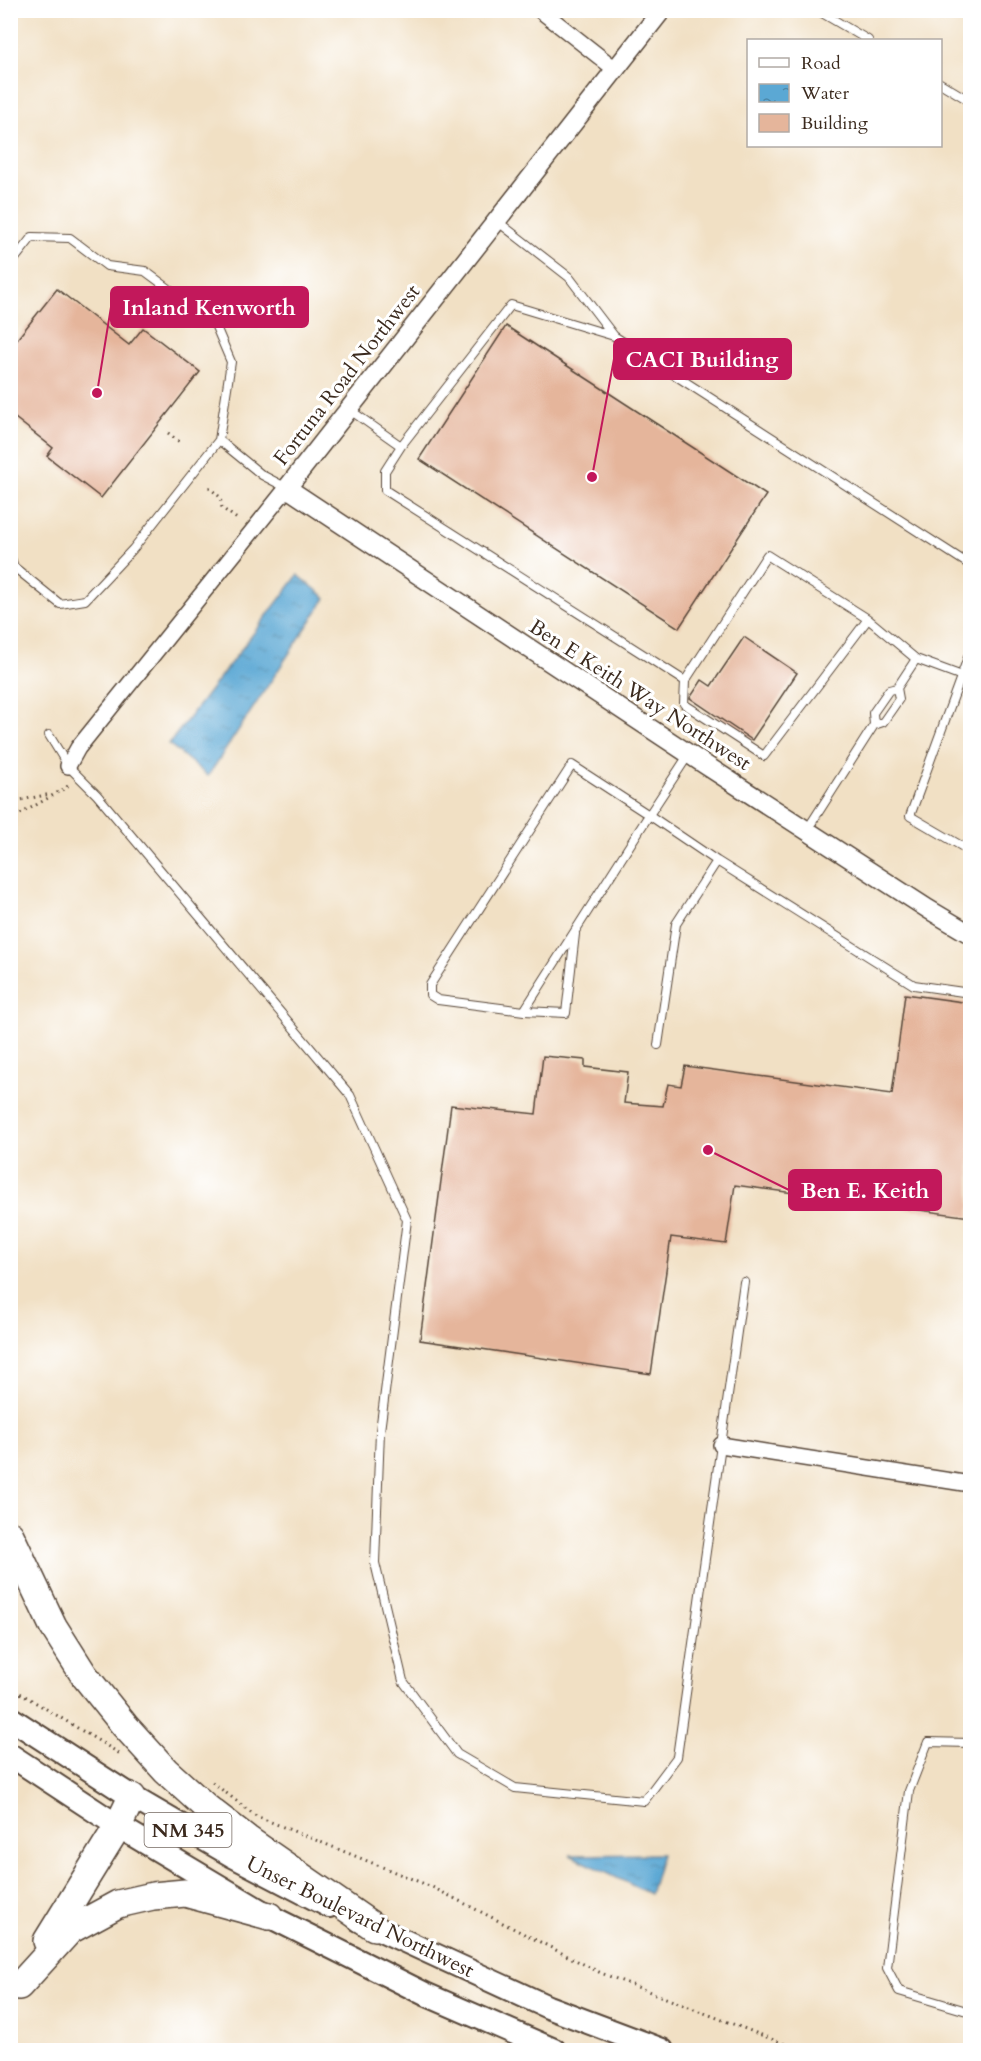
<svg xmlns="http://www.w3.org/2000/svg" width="981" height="2061" viewBox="0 0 981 2061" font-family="Cardo,serif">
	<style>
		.water { fill: url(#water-ripples); stroke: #4b6979; stroke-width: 1.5 }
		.building { fill: #e5b59b }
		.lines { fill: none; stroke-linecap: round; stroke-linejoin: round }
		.service-casing { stroke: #564537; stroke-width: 10 }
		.minor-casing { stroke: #564537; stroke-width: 18 }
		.tertiary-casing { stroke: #564537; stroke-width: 21 }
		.primary-casing { stroke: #564537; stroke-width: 26 }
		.motorway-casing { stroke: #564537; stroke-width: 30 }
		.path { stroke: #564537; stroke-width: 3; stroke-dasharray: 1.5 4.5; stroke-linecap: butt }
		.service { stroke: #fff; stroke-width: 8 }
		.minor { stroke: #fff; stroke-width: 15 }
		.tertiary { stroke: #fff; stroke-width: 18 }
		.primary { stroke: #fff; stroke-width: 22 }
		.motorway { stroke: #fff; stroke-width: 27 }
		.labels { text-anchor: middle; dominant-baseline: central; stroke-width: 6; stroke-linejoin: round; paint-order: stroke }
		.shield { fill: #fff; stroke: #766a62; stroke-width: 1.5 }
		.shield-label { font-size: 20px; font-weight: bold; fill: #3b2a1e }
		.street-label { font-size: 21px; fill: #3b2a1e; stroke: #fff }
		.leader { fill: none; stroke: #c2185b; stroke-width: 2 }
		.callout-dot { fill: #c2185b; stroke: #fff; stroke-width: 2 }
		.callout { fill: #c2185b; stroke: #c2185b; stroke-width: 2 }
		.callout-label { font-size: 22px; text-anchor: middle; font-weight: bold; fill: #fff }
	</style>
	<defs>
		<pattern id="water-ripples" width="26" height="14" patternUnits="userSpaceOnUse" patternTransform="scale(1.5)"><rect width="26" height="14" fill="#5ba8d4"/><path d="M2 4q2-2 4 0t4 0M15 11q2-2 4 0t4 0" fill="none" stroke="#4c89ab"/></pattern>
	</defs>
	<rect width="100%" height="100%" fill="#fff"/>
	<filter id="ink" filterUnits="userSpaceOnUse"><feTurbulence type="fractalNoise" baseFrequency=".0167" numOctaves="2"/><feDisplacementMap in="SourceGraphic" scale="12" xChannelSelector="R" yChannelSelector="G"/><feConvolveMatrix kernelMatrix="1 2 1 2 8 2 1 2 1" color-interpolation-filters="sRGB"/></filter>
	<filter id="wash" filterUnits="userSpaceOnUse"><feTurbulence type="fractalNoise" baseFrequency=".008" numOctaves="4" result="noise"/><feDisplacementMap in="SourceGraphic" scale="24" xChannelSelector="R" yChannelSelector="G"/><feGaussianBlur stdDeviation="1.35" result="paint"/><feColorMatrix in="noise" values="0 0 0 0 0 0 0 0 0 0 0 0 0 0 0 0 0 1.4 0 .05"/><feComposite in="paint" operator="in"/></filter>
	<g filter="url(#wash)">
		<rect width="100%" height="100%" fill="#f1e0c4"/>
		<path class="water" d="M 298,575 L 326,598 L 208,776 L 169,744 Z
			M 662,1854 L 650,1894 L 570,1855 Z"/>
		<g id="blocks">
			<path class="building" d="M 57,289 L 129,345 L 143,328 L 200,372 L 101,498 L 47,456 L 53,448 L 10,414 L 10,348 Z
				M 506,326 L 766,495 L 679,628 L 419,459 Z
				M 744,637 L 797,673 L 752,740 L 690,698 L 702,680 L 711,686 Z
				M 905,994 L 970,1003 L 967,1039 L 970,1039 L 970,1217 L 735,1185 L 726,1244 L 671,1237 L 651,1374 L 420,1340 L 451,1105 L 536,1114 L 543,1056 L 585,1060 L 585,1067 L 628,1072 L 624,1103 L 663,1106 L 668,1084 L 681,1086 L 685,1066 L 892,1094 Z"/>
		</g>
	</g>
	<g filter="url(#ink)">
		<use href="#blocks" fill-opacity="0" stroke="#564537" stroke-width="1.5"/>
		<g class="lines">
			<g class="service-casing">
				<path id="service" d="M 817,10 L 868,40
					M 940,83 L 970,101
					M 10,265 L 32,237 L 70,238 L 107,266 L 145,271 L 214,322 L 231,362 L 219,440 L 133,549 L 85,600 L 60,604 L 14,567 L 10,555
					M 614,336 L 970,565
					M 350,410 L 401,446 L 385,471 L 385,490 L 685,681 L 767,555 L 868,619 L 916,659
					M 219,440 L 262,475 L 287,488
					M 401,446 L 511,305 L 614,336 L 569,277 L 497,221
					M 970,652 L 910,816 L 970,851
					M 685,681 L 684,704 L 764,756 L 868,619
					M 874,725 L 883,722 L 899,699 L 897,688 L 916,659 L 962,676
					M 49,735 L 68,766 L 97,795 L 350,1095 L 407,1220 L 380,1431 L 375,1563 L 403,1681 L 457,1754 L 515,1788 L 644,1801 L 677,1757 L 744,1282
					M 689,754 L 649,815 L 717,861 L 914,985 L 970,993
					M 572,765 L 649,815 L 524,1011 L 438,1000 L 430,995 L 430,985 Z
					M 807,830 L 874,725 L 873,713 L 889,690 L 897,688
					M 524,1011 L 566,1013 L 575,934
					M 658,1045 L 676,924 L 717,861
					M 970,1743 L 928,1742 L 909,1791 L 887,1968 L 899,1991 L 970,2012"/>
			</g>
			<g class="minor-casing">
				<path id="minor" d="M 540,10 L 615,69
					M 68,766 L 78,748 L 287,488
					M 721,1445 L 970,1484"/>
			</g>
			<g class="tertiary-casing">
				<path id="tertiary" d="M 662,10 L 287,488 L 704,764 L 928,909 L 970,934"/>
			</g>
			<g class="primary-casing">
				<path id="primary" d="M 10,1718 L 132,1797 L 233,1856 L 329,1906
					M 10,1755 L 118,1826 L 269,1916 L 425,1994 L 554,2050
					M 359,1920 L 548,2007 L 662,2050"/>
			</g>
			<g class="motorway-casing">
				<path id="motorway" d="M 10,1535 L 53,1626 L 84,1675 L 125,1726 L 166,1771 L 208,1809 L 247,1839 L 374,1927
					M 47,1941 L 118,1826 L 132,1797
					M 19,1986 L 70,1930 L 118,1904 L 153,1896 L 185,1893 L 269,1916"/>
			</g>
			<path class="path" d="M 168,433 L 181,443
				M 209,487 L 220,497 L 222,508 L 237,519
				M 10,799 L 21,800 L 51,794
				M 10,820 L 67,787 L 69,782
				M 10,1687 L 122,1755
				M 212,1782 L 256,1816 L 432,1887 L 601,1973 L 800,2050"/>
			<use href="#service" class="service"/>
			<use href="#minor" class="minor"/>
			<use href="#tertiary" class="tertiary"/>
			<use href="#primary" class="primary"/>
			<use href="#motorway" class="motorway"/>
		</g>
	</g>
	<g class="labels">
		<rect class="shield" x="144.5" y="1813" width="87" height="34" rx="4.5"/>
		<g class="shield-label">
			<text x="188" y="1830">NM 345</text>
		</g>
		<g class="street-label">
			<text transform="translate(347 375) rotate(-52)">Fortuna Road Northwest</text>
			<text transform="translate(640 695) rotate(33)">Ben E Keith Way Northwest</text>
			<text transform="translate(360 1917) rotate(26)">Unser Boulevard Northwest</text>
		</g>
	</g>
	<path class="leader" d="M97 393L111 307M592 477L614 359M708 1150L789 1190"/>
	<g class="callout-dot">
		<circle cx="97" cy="393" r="6"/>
		<circle cx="592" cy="477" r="6"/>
		<circle cx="708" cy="1150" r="6"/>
	</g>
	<g class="callout">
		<rect x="111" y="287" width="197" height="40" rx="6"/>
		<rect x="614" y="339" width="177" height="40" rx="6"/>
		<rect x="789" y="1170" width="152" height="40" rx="6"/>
	</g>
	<g class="callout-label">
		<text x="209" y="315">Inland Kenworth</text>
		<text x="702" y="367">CACI Building</text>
		<text x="865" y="1198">Ben E. Keith</text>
	</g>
	<rect width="981" height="2061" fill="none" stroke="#fff" stroke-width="36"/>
	<rect x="747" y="39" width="195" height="108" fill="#ffffff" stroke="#b1aaa5" stroke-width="1.5"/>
	<rect x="759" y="58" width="30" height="9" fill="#ffffff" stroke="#b1aaa5" stroke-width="1.5"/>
	<text x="801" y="69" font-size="18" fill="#3b2a1e">Road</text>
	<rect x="759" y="84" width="30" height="18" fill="url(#water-ripples)" stroke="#b1aaa5" stroke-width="1.5"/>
	<text x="801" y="99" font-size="18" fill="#3b2a1e">Water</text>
	<rect x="759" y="114" width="30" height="18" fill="#e5b59b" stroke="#b1aaa5" stroke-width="1.5"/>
	<text x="801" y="129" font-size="18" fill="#3b2a1e">Building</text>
</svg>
